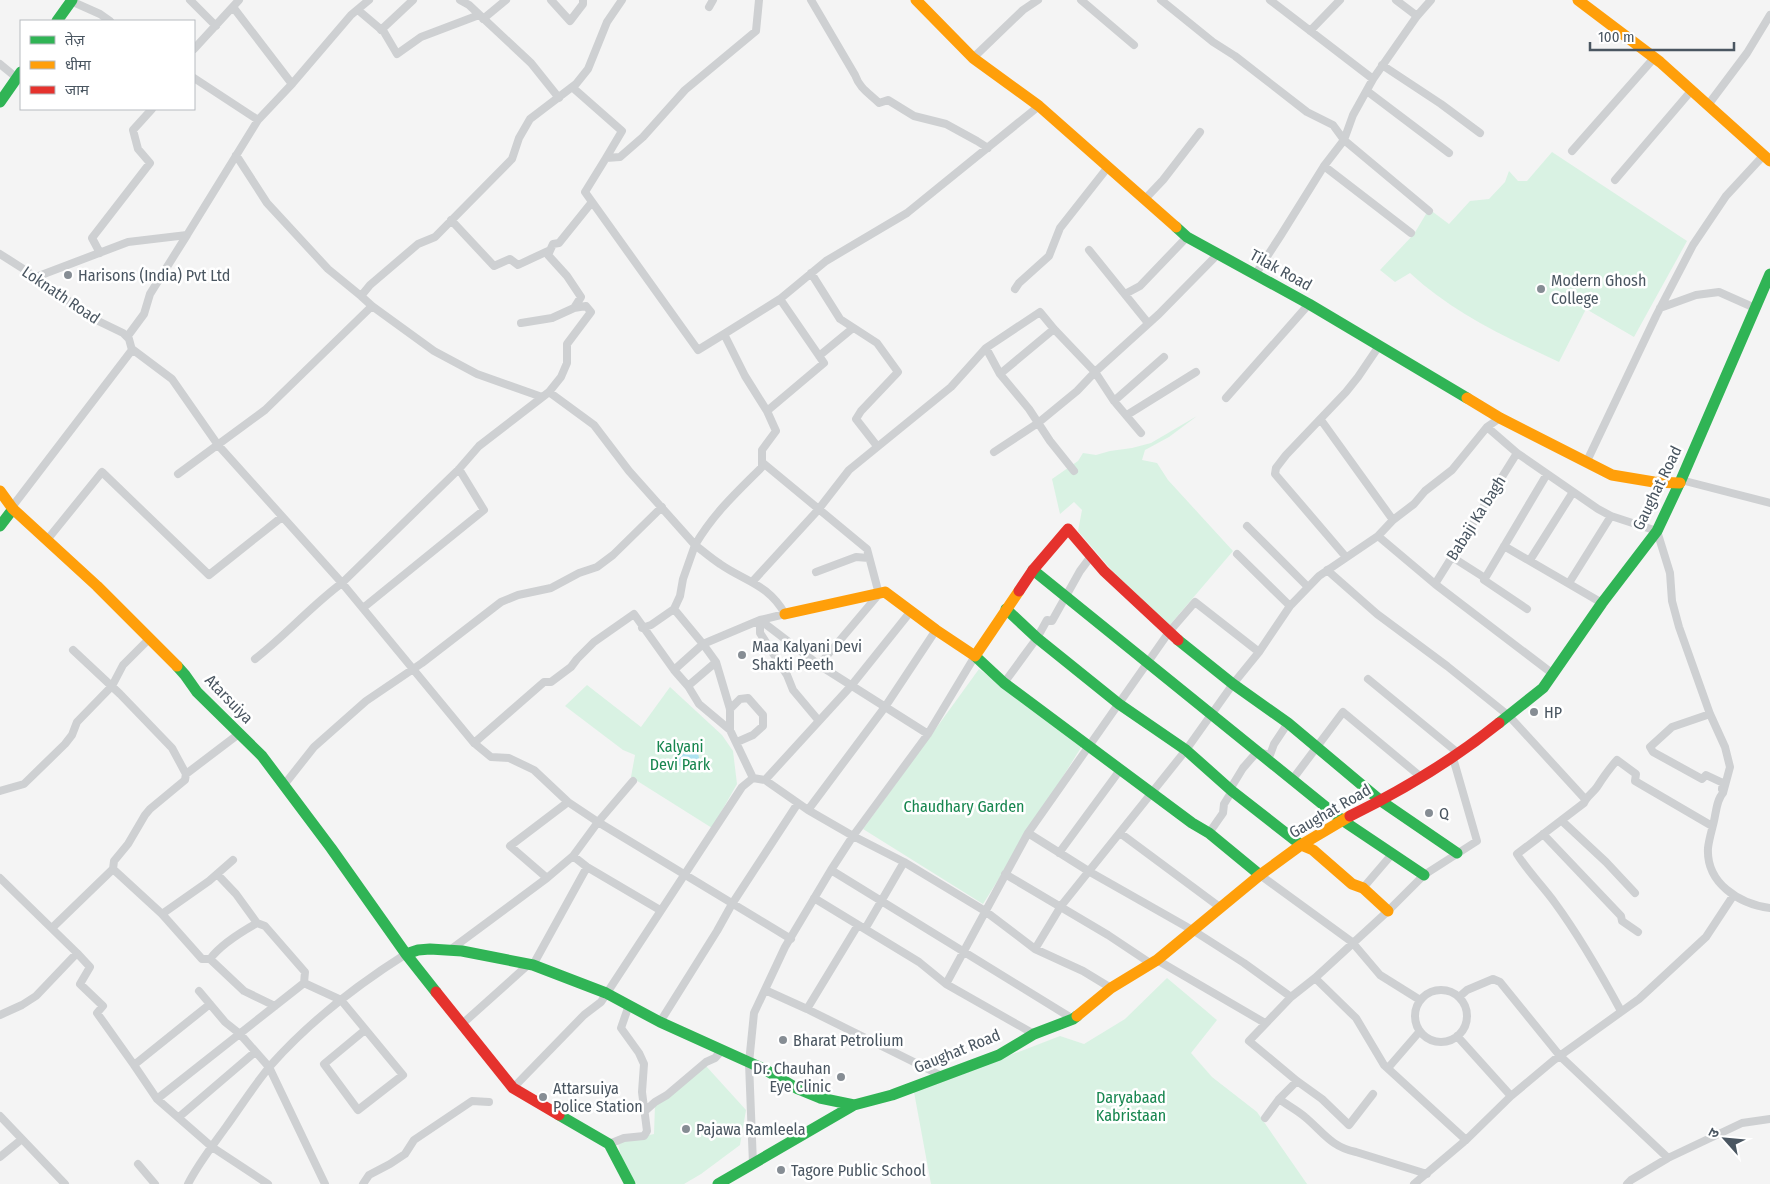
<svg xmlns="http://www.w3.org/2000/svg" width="1770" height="1184" viewBox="0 0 1770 1184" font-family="'Fira Sans Condensed','Noto Sans Devanagari',sans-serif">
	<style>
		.green { fill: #d9f2e3 }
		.water { fill: #aee2f0 }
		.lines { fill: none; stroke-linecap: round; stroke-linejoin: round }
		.street { stroke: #ced0d2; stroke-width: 8 }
		.fast { stroke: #30b455; stroke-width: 11 }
		.slow { stroke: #ff9f0a; stroke-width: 11 }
		.jam { stroke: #e5322d; stroke-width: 11 }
		.poi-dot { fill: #868d94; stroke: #fff; stroke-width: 2 }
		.labels { text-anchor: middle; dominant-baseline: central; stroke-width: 5; stroke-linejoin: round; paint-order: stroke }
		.street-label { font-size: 16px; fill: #4a5661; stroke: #fff }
		.poi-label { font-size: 16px; fill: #4a5661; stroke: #fff; text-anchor: start }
		.park-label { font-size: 16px; fill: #17864f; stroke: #fff }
	</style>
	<rect width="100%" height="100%" fill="#f4f4f4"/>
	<path class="green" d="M 1552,152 L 1687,241 L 1634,337 L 1586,309 L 1559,362 C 1507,338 1453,313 1410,273 L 1395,282 L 1380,270 L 1414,234 L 1429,209 L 1449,224 L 1470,201 L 1489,199 L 1505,182 L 1509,171 L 1518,181 L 1527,181 Z
		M 1197,416 L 1169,437 L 1145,450 L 1142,460 L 1157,463 L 1168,480 L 1233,551 L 1169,626 L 1127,588 L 1078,531 L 1082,510 L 1074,502 L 1060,514 L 1052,479 L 1078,461 L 1083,453 L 1096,455 L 1110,451 L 1132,448 L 1151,443 Z
		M 979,669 L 1082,746 L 983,904 L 863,829 Z
		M 587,685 L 641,727 L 670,687 L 722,735 L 733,751 L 737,784 L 712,828 L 631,777 L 635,755 L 623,750 L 565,706 Z
		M 1167,978 L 1217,1020 L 1191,1053 L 1212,1077 L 1257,1112 L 1307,1184 L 931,1184 L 914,1092 L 1060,1036 L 1084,1044 L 1125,1019 Z
		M 706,1066 L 746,1110 L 740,1145 L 701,1174 L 684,1184 L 637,1184 L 624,1167 L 618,1144 L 622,1141 L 654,1134 L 655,1105 Z"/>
	<path class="water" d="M677 759a11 11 0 1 1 22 0a11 11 0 1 1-22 0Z"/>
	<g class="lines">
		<path class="street" d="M 190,0 L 216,26
			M 460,0 L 469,5 L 531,63 L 559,98
			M 551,0 L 570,21 L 583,4 L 583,0
			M 811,0 L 855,75 C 860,89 869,93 879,103 L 888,100 L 914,116 L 946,124 L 977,141 L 988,148
			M 1081,0 L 1134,45
			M 1161,0 L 1213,42 L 1235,56 L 1307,112 L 1333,125 L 1344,140 L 1429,211
			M 1270,0 L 1373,79
			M 1396,0 L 1417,16 L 1431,0
			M 71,1 L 100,14 L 110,21
			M 233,7 L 292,84
			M 709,7 L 713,0
			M 358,10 L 384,32 L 397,54 L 421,37 L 479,15
			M 483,19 L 506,0
			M 381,30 L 413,0
			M 1310,31 L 1340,0
			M 194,49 L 239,0
			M 973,58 L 1023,10 L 1038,0
			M 0,64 L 17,78
			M 1382,65 L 1441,104 L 1480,133
			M 194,78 L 258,120
			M 572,87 L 622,131 L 606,158
			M 1367,91 L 1449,153
			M 1708,105 L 1747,53 L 1770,15
			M 1572,151 L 1654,58
			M 236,155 L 267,203 L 328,269 L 361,296
			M 1324,166 L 1411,233
			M 1615,180 L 1691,91
			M 1145,199 L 1163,180 L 1200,132
			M 451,220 L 494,266 L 510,259 L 518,265 L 550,250
			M 1089,250 L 1148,323
			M 100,253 L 92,238 L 150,163 L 138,149 L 133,130 L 152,109
			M 0,254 L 36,277 L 92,318 L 123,333 L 129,339 L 132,350 L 12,507
			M 811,273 L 840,319 L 877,343 L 898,372 L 861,411 L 856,419 L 877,446
			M 1255,275 L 1281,235 L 1324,166 L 1344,140 L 1353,115 L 1373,79 L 1417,16
			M 36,277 L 128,242 L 187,235 L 258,120 L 292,84 L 351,15 L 369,0
			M 1015,289 L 1019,283 L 1049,256 L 1060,228 L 1108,167
			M 1125,294 L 1140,286 L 1187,237
			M 372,306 L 434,351 L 477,374 L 542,397
			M 574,308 L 581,297 L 567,276 L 548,255 L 553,244 L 559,243 L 592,202
			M 1660,308 L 1696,295 L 1719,292 L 1755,308
			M 521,323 L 552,318 L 574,308 L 586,306 L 591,312 L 567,344 L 567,363 L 561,377 L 549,392 L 479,446 L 459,469 L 342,583 L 474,743 L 491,757 L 509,758 L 534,770 L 568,802 L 598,822 L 791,939
			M 724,334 L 698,350 L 585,192 L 606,158 L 620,157 L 643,137 L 685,90 L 756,31 L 759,0
			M 127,337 L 144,314 L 150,294 L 187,235
			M 986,348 L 1000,374 L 1029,409 L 1050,441 L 1074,471
			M 132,349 L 172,379 L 218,445 L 342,583 C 311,606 286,635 255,659
			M 819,356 L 853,328
			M 1000,374 L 1054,329
			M 549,392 L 594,425 L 629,471 L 695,545 L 683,579 L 680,596 L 674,609 L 651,625 L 642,628
			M 1226,398 L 1309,304
			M 1114,401 L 1164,357
			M 767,411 L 824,363 L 780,299
			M 1127,415 L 1196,372
			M 1321,420 L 1393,520
			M 1487,427 L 1517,453 L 1598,509 L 1611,516 L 1657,531 L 1670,573 L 1672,601 L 1679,627 L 1710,714 L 1725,747 L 1730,767 L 1723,793 C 1717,799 1716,812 1714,821 C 1712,830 1709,839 1708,848 C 1706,883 1739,904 1770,908
			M 994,452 L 1038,423 L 1077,391 L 1095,372 L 1159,314 L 1218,254
			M 1587,461 L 1656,316 L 1693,245 L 1726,196 L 1763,156
			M 763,463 L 867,549 L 879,594 L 819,665
			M 178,474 L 265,410 L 372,306 L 361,296 L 370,285 L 418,244 L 435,237 L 512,159 L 519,138 L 530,119 L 576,84 L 588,69 L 607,22 L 622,0
			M 1681,480 L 1770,503
			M 1247,526 L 1308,587
			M 1378,536 L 1435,584 L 1553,674
			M 47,540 L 102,472 L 209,575 L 282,517
			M 1504,546 L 1602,603
			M 1237,554 L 1290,606
			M 1346,557 L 1275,474 L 1276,468 L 1286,455 L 1346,392 L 1358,377 L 1379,346
			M 1452,557 L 1485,578
			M 1530,560 L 1573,492
			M 1327,570 L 1377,614 L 1447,666 L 1509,716 L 1585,799
			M 816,572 L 856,557 L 869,558
			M 753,581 L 818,510 L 849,470 L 951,387 L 986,348 L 1040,312 L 1054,329 L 1095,372 L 1114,401 L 1141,433
			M 1569,583 L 1611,516
			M 1435,584 L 1517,453
			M 363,608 L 484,510 L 459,469
			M 1527,609 L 1484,580 L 1547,474
			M 73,650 L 120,694 L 172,748 L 186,774
			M 674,670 L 703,644 L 674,609
			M 1368,679 L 1458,753
			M 1004,683 L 1037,638 L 1047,620 L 1052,621 L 1080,571 L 1092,555
			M 688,686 L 716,662
			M 730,709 L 740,699 L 748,698 L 763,715 L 763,726 L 753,735 L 737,742
			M 1710,714 L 1672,727 L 1650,747 L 1653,752 L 1702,779 L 1706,775 L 1723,783 L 1722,789
			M 730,730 L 730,709 L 716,662 L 703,644 L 760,620 L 760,633 L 787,675 L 793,690 L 819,721
			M 928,734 L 819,665 L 760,620 L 785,614 C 768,584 746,582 720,564 C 712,559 704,552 695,545 C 714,513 736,493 762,467 L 762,450 L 776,431 L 767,411 L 745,376 L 724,334 L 780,299 L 826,261 L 907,213 L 1039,106
			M 474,743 L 544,682 L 551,682 L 571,667 L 577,659 L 594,642 L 634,614 L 674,670 L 688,686 L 699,704 L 730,730 L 753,778 L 765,780 L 808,810 L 853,836 L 904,862 L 985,911 L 1035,949 L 1083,971 L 1111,988
			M 765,780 L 851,686 L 911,611
			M 1292,780 L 1343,712 L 1421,777
			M 284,785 L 314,747 L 366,701 L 422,663 L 501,602 L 518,595 L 551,588 L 579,573 L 597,567 L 613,555 L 662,507
			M 0,791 L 24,784 L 65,744 L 72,735 L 77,722 L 112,686 L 123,665 L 149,639
			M 808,810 L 885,707 L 936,630
			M 1562,821 L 1606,862 L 1635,893
			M 1028,833 L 1090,872 L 1194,931 L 1244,963 L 1291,997
			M 1120,833 L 1221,908
			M 1209,833 L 1223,813 L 1224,804 L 1232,791 L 1232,786 L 1243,768 L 1257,752 L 1270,755 L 1274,744 L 1288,723
			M 1543,834 L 1621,916 L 1622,921 L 1638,932
			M 1059,853 L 1120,770
			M 573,856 L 587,867 L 660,910
			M 113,869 L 162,914 L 209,881 L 233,860
			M 831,870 L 1073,1019
			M 217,874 L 236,894 L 257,923
			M 1005,874 L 1108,935 L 1150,963
			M 1260,875 L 1352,942 L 1380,975 L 1420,1000
			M 0,878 L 77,953 L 90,967 L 80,984 L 103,1006 L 97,1013 L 134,1065
			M 547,878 L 510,846 L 568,802
			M 1363,888 L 1393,853
			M 814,898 L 919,962 L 946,984 L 1034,1034
			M 162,914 L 202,959 L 210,959 L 244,991 L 275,1006
			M 52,928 L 113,869 L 114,861 L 128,844 L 145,815 L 150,809 L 185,780 L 186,774 L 240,733
			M 865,929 L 904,862
			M 1035,949 L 1061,906 L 1186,750 L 1233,684 L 1259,652 L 1290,606 L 1319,576 L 1378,536 L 1393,520 L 1414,504 L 1425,491 L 1452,470 L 1487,427 L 1500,418
			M 450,950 L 547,878 L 573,856 L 598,822 L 633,781
			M 210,959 C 221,944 241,932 257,923 L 265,926 L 305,972 L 304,983 L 341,1000 L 403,1075 L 358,1110 L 324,1064 L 365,1030
			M 1157,960 L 1265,1023
			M 533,965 L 587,867
			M 1315,978 L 1356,1018 L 1384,1065 L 1466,1140
			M 946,984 L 1028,833 L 1169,632 L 1195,602 L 1259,652
			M 765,990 L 807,1009 L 940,1075
			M1415 1016a26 26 0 1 1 52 0a26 26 0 1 1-52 0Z
			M 199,991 L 225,1022 L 240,1034 L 269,1067 L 325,1184
			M 1459,997 L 1467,990 L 1493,979 L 1500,982 L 1560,1056 L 1668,1158
			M 210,1004 L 134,1065 L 157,1099 L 212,1147 L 268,1184
			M 807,1009 L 858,925
			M 1621,1011 C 1601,974 1580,937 1555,903 C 1543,886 1528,872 1517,854 L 1584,803 C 1587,796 1593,793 1597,787 C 1604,776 1608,770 1617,760 L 1636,774 L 1635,781 L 1712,826
			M 0,1015 L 22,1005 L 36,996 L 77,953
			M 660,1022 L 717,931 L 732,904 L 798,803
			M 461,1025 L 529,964
			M 1388,1068 L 1420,1031
			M 513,1088 L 584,1015 L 601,1002 L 742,787 L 753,778
			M 1373,1094 L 1349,1125 L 1322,1099 L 1297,1081 L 1249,1041 L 1291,997 L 1315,978 L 1388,911 L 1424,875 L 1477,841 L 1453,758
			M 1511,1096 L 1554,1060 L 1639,999 L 1706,937 L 1733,896
			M 157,1099 L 304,983
			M 1279,1099 C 1287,1105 1297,1110 1305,1117 C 1323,1132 1331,1147 1356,1152 L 1427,1174
			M 645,1111 L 655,1102 L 667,1095 L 706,1062 L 715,1058 L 722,1050
			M 0,1116 L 65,1184
			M 179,1117 L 255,1052
			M 1265,1118 L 1279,1099 L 1297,1081
			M 609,1144 L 624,1138 L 644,1136 L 647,1131 L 642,1092 L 644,1064 L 639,1053 L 621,1028 L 629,1005
			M 0,1157 L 22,1139
			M 138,1164 L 155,1184
			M 753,1164 L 749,1063 L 754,1013 L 785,947 L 831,870 L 853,836 L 928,734 L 975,656
			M 188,1184 C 198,1164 213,1145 226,1127 C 241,1106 255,1084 271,1065 C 310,1021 357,985 406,954
			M 363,1184 L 369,1175 L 390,1164 L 405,1154 L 414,1140 L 472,1101 L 489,1102
			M 1414,1184 L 1466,1140 L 1511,1096 L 1457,1036
			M 1627,1184 L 1631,1180 L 1668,1158 L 1742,1123 L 1770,1119"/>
		<path class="fast" d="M 57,21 L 72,0
			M 0,102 L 21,72
			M 1176,227 L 1187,237 L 1309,304 L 1467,398
			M 0,526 L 13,509
			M 1033,570 L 1342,820 L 1424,875
			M 1006,609 L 1037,638 L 1119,704 L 1186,750 L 1232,791 L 1301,845
			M 1178,640 L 1233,684 L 1288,723 L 1381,801 L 1457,853
			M 975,656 L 1004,683 L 1192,823 L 1209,833 L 1260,875
			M 177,666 L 185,675 L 197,692 L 262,756 L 331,848 L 406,954 L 436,992
			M 1499,723 L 1543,688 L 1602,603 L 1657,531 L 1681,480 L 1770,274
			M 406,954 L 418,950 L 430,949 L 462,951 L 533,965 L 606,993 L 660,1022 L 764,1069 L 798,1089 L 820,1098 L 854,1105
			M 559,1115 L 609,1144 L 630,1184
			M 718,1184 L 854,1105 L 892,1095 L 999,1055 L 1034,1034 L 1073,1019 L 1077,1016"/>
		<path class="slow" d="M 916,0 L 973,58 L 1039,106 L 1176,227
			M 1578,0 L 1660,62 L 1770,161
			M 1467,398 L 1500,418 L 1612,475 L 1654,482 L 1680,483
			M 0,491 L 13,509 L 97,586 L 177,666
			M 785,614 L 885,592 L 936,630 L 975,656 L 1019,591
			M 1301,845 L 1313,850 L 1352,884 L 1363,888 L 1388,911
			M 1077,1016 L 1111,988 L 1157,960 L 1260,875 L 1301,845 L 1350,816"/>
		<path class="jam" d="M 1019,591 L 1033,570 L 1068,529 L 1104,571 L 1178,640
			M 1350,816 C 1403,790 1453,760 1499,723
			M 436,992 L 513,1088 L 559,1115"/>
	</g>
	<g class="poi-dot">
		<circle cx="68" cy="275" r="5"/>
		<circle cx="1541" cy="289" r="5"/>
		<circle cx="742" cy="655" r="5"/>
		<circle cx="1534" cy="712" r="5"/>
		<circle cx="1429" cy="813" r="5"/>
		<circle cx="783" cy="1040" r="5"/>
		<circle cx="841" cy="1077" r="5"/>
		<circle cx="543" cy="1097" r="5"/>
		<circle cx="686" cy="1129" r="5"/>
		<circle cx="781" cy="1170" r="5"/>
	</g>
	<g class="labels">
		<g class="street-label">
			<text transform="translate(1281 270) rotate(29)">Tilak Road</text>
			<text transform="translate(61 295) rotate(34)">Loknath Road</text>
			<text transform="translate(1657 488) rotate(-64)">Gaughat Road</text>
			<text transform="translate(1476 518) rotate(-58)">Babaji Ka bagh</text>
			<text transform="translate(229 699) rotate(46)">Atarsuiya</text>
			<text transform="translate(1330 811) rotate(-30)">Gaughat Road</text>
			<text transform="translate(957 1051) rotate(-22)">Gaughat Road</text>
		</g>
		<g class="poi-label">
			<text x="78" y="275">Harisons (India) Pvt Ltd</text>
			<text x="1551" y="280">Modern Ghosh<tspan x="1551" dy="18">College</tspan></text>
			<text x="752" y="646">Maa Kalyani Devi<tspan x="752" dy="18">Shakti Peeth</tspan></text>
			<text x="1544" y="712">HP</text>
			<text x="1439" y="813">Q</text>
			<text x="793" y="1040">Bharat Petrolium</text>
			<text x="831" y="1068" text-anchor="end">Dr. Chauhan<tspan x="831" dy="18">Eye Clinic</tspan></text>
			<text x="553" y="1088">Attarsuiya<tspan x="553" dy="18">Police Station</tspan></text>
			<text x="696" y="1129">Pajawa Ramleela</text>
			<text x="791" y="1170">Tagore Public School</text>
		</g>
		<g class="park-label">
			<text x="680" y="746">Kalyani<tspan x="680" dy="18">Devi Park</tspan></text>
			<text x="964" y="806">Chaudhary Garden</text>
			<text x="1131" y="1097">Daryabaad<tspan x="1131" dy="18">Kabristaan</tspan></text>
		</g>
	</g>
	<rect x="20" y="20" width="175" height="90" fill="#ffffff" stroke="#b7bbc0"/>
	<rect x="30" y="36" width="25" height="8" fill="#30b455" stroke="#b7bbc0"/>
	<text x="65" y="45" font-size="15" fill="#4a5661">तेज़</text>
	<rect x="30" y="61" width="25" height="8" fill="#ff9f0a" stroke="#b7bbc0"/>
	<text x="65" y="70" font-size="15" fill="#4a5661">धीमा</text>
	<rect x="30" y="86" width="25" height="8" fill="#e5322d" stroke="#b7bbc0"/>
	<text x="65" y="95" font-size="15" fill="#4a5661">जाम</text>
	<g transform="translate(1725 1139) rotate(297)" stroke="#ffffff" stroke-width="4" paint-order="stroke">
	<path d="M0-4L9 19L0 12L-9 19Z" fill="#4a5661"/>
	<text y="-8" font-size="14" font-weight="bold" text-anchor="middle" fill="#4a5661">उ</text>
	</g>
	<path d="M1590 42v8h144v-8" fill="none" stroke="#4a5661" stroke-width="2.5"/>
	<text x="1598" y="42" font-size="15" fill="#4a5661" stroke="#ffffff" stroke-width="4" paint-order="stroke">100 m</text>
</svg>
